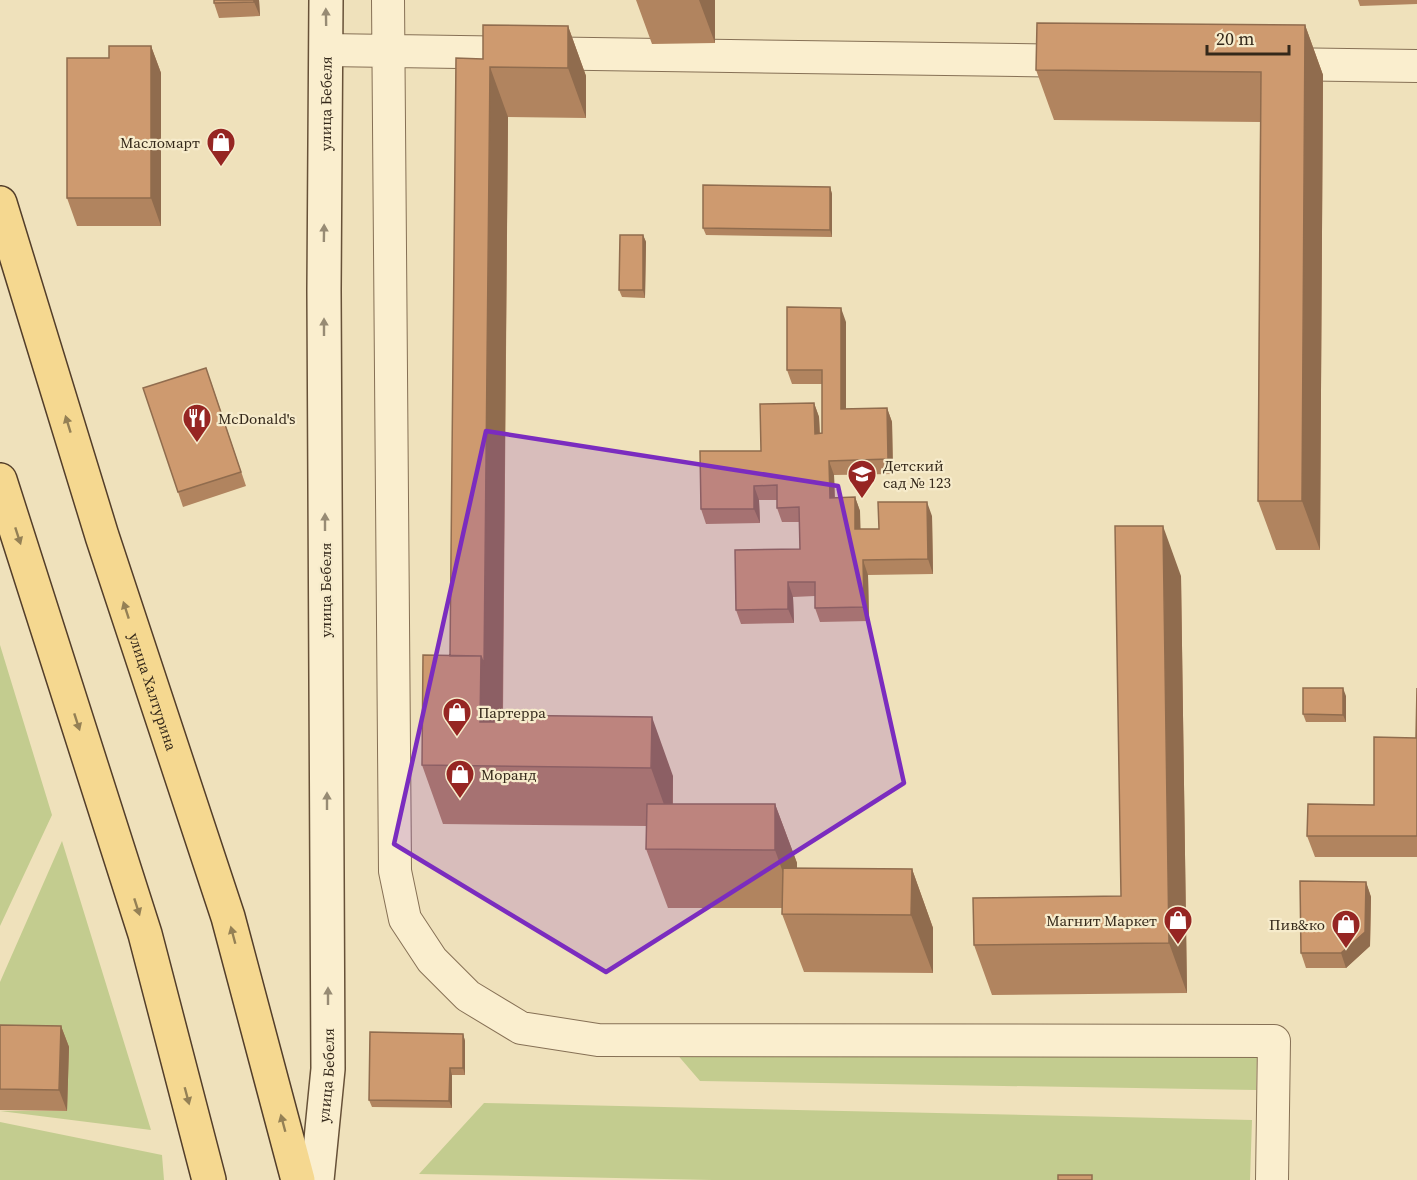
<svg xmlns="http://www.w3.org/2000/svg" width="1417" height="1180" viewBox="0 0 1417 1180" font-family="'Source Serif 4',serif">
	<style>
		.green { fill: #c3cc8f }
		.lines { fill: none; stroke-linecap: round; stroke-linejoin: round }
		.street-casing { stroke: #867055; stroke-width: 34 }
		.secondary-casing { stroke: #675138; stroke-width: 36 }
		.primary-casing { stroke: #533e2a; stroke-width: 36 }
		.street { stroke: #faeece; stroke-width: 32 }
		.secondary { stroke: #faeece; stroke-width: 33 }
		.primary { stroke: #f5d890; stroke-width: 33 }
		.wall { fill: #b1845f }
		.shaded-wall { fill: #906c4e }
		.building { fill: #ce9a6f; stroke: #906c4e; stroke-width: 1.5 }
		.oneway { fill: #978b74 }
		.oneway2 { fill: #948055 }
		.marked { fill: #7b2cbf; fill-opacity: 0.2; stroke: #7b2cbf; stroke-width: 4.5; stroke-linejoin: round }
		.labels { text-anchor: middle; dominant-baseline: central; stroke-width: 4.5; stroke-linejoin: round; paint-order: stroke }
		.street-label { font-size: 15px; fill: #34281a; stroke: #f6ebcb }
		.poi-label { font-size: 15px; fill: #34281a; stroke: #f6ebcb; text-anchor: start }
	</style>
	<rect width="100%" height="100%" fill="#efe1bb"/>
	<path class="green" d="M 0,645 L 52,815 L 0,926 Z
		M 62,841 L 151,1130 L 0,1111 L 67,1111 L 0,1046 L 0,982 Z
		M 669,1045 L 1257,1053 L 1256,1090 L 700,1081 Z
		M 484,1103 L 1252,1120 L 1250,1180 L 712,1180 L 419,1174 Z
		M 0,1122 L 162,1155 L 164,1180 L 0,1180 Z"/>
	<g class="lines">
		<g class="street-casing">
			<path id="street" d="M 388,0 L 395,871 L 405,919 L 432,960 L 468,996 L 521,1028 L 598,1040 L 1274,1041 L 1272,1180
				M 326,50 L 1078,61
				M 1278,64 L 1417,66"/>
		</g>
		<g class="secondary-casing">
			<g id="secondary">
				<path id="s1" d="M 317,1180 L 328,1069 L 324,291 L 326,0"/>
			</g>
		</g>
		<g class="primary-casing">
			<g id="primary">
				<path id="s2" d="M 0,203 L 102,536 L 228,917 L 298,1180"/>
				<path d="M 0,480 L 145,934 L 209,1180"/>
			</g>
		</g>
		<use href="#street" class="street"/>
		<use href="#secondary" class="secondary"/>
		<use href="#primary" class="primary"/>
	</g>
	<path class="wall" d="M 259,0 L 260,16 L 219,18 L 214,3 Z
		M 636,0 L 715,0 L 715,43 L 652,44 Z
		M 1358,0 L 1417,0 L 1417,4 L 1360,6 Z
		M 1305,25 L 1323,75 L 1320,550 L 1276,550 L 1258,501 L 1260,122 L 1054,120 L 1036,70 Z
		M 568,26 L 586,76 L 586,118 L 508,117 L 503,715 L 673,776 L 673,804 L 775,804 L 797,863 L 797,868 L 912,869 L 933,928 L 933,973 L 804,972 L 782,914 L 782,908 L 668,908 L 646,849 L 647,826 L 443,824 L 422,765 L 450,656 L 483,59 Z
		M 151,46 L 161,73 L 161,226 L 77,226 L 67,198 L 109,58 Z
		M 830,187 L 832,194 L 832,237 L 706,235 L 703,228 Z
		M 643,235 L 646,242 L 645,298 L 622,297 L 619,290 Z
		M 846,322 L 846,409 L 887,408 L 892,422 L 893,474 L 834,475 L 835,498 L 855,497 L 860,511 L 860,529 L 879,529 L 932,516 L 933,574 L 868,575 L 869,621 L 820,622 L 815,608 L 815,596 L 793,597 L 794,623 L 741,624 L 736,610 L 800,549 L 800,522 L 782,522 L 777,508 L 777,500 L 759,500 L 760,523 L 706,524 L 701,509 L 761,451 L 814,403 L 819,417 L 820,433 L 822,433 L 822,384 L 792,384 L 787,370 Z
		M 211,382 L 246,486 L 183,507 L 178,492 Z
		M 1181,576 L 1187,993 L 992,995 L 974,945 L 1121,896 Z
		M 1417,688 L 1417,857 L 1315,857 L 1307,836 L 1374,805 L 1416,738 Z
		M 1346,696 L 1346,722 L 1306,722 L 1303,714 Z
		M 1366,882 L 1371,897 L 1370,946 L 1346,968 L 1306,968 L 1301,953 Z
		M 0,1025 L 61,1026 L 69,1047 L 67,1111 L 0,1110 Z
		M 463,1034 L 465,1041 L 465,1075 L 452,1075 L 452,1108 L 372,1107 L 369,1100 Z"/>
	<path class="shaded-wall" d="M 254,0 L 259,0 L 260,16 L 254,2 Z
		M 699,0 L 715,0 L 715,43 Z
		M 1305,25 L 1323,75 L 1320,550 L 1302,501 Z
		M 568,26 L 586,76 L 586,118 L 568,68 Z
		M 151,46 L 161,73 L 161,226 L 151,198 Z
		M 490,67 L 508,117 L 502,766 L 480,722 Z
		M 830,187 L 832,194 L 832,237 L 830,230 Z
		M 643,235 L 646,242 L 645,298 L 643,290 Z
		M 841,308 L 846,322 L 846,423 L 841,409 Z
		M 814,403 L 819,417 L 820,448 L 815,434 Z
		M 887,408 L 892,422 L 893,474 L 888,459 Z
		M 829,461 L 834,475 L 835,512 L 830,498 Z
		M 754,486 L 759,500 L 760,523 L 754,509 Z
		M 855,497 L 860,511 L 861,543 L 855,529 Z
		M 927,502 L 932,516 L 933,574 L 928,559 Z
		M 1163,526 L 1181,576 L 1187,993 L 1169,943 Z
		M 863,560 L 868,575 L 869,621 L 864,607 Z
		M 788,582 L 793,597 L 794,623 L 788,609 Z
		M 1343,688 L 1346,696 L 1346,722 L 1343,715 Z
		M 652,717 L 673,776 L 672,827 L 651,768 Z
		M 775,804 L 797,863 L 796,909 L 775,850 Z
		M 912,869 L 933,928 L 933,973 L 911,915 Z
		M 1366,882 L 1371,897 L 1370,946 L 1346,968 L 1341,953 Z
		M 61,1026 L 69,1047 L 67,1111 L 59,1090 Z
		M 463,1034 L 465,1041 L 465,1075 L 463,1068 Z
		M 450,1068 L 452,1075 L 452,1108 L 449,1101 Z"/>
	<path class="building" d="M 214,0 L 254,0 L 254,2 L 214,3 Z
		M 1037,23 L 1305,25 L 1302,501 L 1258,501 L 1261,72 L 1036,70 Z
		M 483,25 L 568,26 L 568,68 L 490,67 L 484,665 L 481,656 L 450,656 L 456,58 L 483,59 Z
		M 109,46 L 151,46 L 151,198 L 67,198 L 67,58 L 109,58 Z
		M 703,185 L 830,187 L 830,230 L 703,228 Z
		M 620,235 L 643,235 L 643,290 L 619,290 Z
		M 787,307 L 841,308 L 841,409 L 887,408 L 888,459 L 829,461 L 830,498 L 855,497 L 855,529 L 879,529 L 878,502 L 927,502 L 928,559 L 863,560 L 864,607 L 815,608 L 815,582 L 788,582 L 788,609 L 736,610 L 735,550 L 800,549 L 799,507 L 777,508 L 777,485 L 754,486 L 754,509 L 701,509 L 700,451 L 761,451 L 760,404 L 814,403 L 815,434 L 822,433 L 822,370 L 787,370 Z
		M 206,368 L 241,472 L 178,492 L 143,388 Z
		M 1115,526 L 1163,526 L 1169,943 L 974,945 L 973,898 L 1121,896 Z
		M 423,655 L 481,656 L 480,722 L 494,722 L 494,715 L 652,717 L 651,768 L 422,765 Z
		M 1303,688 L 1343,688 L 1343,715 L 1303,714 Z
		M 1417,688 L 1417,836 L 1307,836 L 1308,804 L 1374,805 L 1374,737 L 1416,738 Z
		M 647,804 L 775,804 L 775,850 L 646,849 Z
		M 783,868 L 912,869 L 911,915 L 782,914 Z
		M 1300,881 L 1366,882 L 1365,932 L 1341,953 L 1301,953 Z
		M 0,1025 L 61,1026 L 59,1090 L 0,1089 Z
		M 370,1032 L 463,1034 L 463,1068 L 450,1068 L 449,1101 L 369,1100 Z
		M 1058,1175 L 1092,1175 L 1092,1180 L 1058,1180 Z"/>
	<defs><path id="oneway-solid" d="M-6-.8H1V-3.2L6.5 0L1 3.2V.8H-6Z" transform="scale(1.5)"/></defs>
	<g class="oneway">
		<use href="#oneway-solid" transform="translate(326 17) rotate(-91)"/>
		<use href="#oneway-solid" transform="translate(324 233) rotate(-89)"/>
		<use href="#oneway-solid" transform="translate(324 327) rotate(-90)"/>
		<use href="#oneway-solid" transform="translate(325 522) rotate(-90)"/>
		<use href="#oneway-solid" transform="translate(327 801) rotate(-90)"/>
		<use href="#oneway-solid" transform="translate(328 996) rotate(-90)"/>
	</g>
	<g class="oneway2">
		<use href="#oneway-solid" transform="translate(68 424) rotate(-107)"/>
		<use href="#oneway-solid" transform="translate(18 536) rotate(72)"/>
		<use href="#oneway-solid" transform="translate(126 610) rotate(-108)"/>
		<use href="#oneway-solid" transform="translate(77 722) rotate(72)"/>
		<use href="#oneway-solid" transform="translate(137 907) rotate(72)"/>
		<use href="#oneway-solid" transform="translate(233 935) rotate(-105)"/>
		<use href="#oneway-solid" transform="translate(187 1096) rotate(75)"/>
		<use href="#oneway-solid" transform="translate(283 1123) rotate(-105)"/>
	</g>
	<path class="marked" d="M 486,431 L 838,486 L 904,783 L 606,972 L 394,844 Z"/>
	<defs>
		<g id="shop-pin" transform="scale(1.5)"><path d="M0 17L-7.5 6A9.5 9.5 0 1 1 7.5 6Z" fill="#962623" stroke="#f6ebcb"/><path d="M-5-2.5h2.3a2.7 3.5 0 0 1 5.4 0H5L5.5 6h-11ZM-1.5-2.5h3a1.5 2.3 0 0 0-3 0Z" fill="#fff"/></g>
		<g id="restaurant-pin" transform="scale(1.5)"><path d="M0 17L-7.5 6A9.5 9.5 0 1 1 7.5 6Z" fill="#962623" stroke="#f6ebcb"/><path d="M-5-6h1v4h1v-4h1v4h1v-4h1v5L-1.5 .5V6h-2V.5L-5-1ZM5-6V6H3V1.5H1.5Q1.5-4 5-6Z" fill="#fff"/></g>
		<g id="school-pin" transform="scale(1.5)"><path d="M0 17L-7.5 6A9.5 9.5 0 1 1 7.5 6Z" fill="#962623" stroke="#f6ebcb"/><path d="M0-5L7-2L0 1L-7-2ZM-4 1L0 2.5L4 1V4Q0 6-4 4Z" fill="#fff"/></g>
	</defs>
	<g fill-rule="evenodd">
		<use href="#shop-pin" x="221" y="142"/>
		<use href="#restaurant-pin" x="197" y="418"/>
		<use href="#school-pin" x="862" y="474"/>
		<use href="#shop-pin" x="457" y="712"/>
		<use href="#shop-pin" x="460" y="774"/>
		<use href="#shop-pin" x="1178" y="920"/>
		<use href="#shop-pin" x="1346" y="924"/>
	</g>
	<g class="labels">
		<g class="street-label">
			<text stroke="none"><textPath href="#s1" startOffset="1077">улица Бебеля</textPath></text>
			<text transform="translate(325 590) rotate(-90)">улица Бебеля</text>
			<text stroke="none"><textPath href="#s2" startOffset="512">улица Халтурина</textPath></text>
			<text stroke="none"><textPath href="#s1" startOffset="105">улица Бебеля</textPath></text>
		</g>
		<g class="poi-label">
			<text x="200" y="142" text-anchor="end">Масломарт</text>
			<text x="218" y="418">McDonald's</text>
			<text x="883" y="465">Детский<tspan x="883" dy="17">сад № 123</tspan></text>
			<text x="478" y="712">Партерра</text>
			<text x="481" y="774">Моранд</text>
			<text x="1157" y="920" text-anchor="end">Магнит Маркет</text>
			<text x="1325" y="924" text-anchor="end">Пив&amp;ко</text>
		</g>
	</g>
	<path d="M1207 45v9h82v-9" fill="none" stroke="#34281a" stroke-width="3"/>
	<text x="1216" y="45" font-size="18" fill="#34281a" stroke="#f6ebcb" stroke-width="4.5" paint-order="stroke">20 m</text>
</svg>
